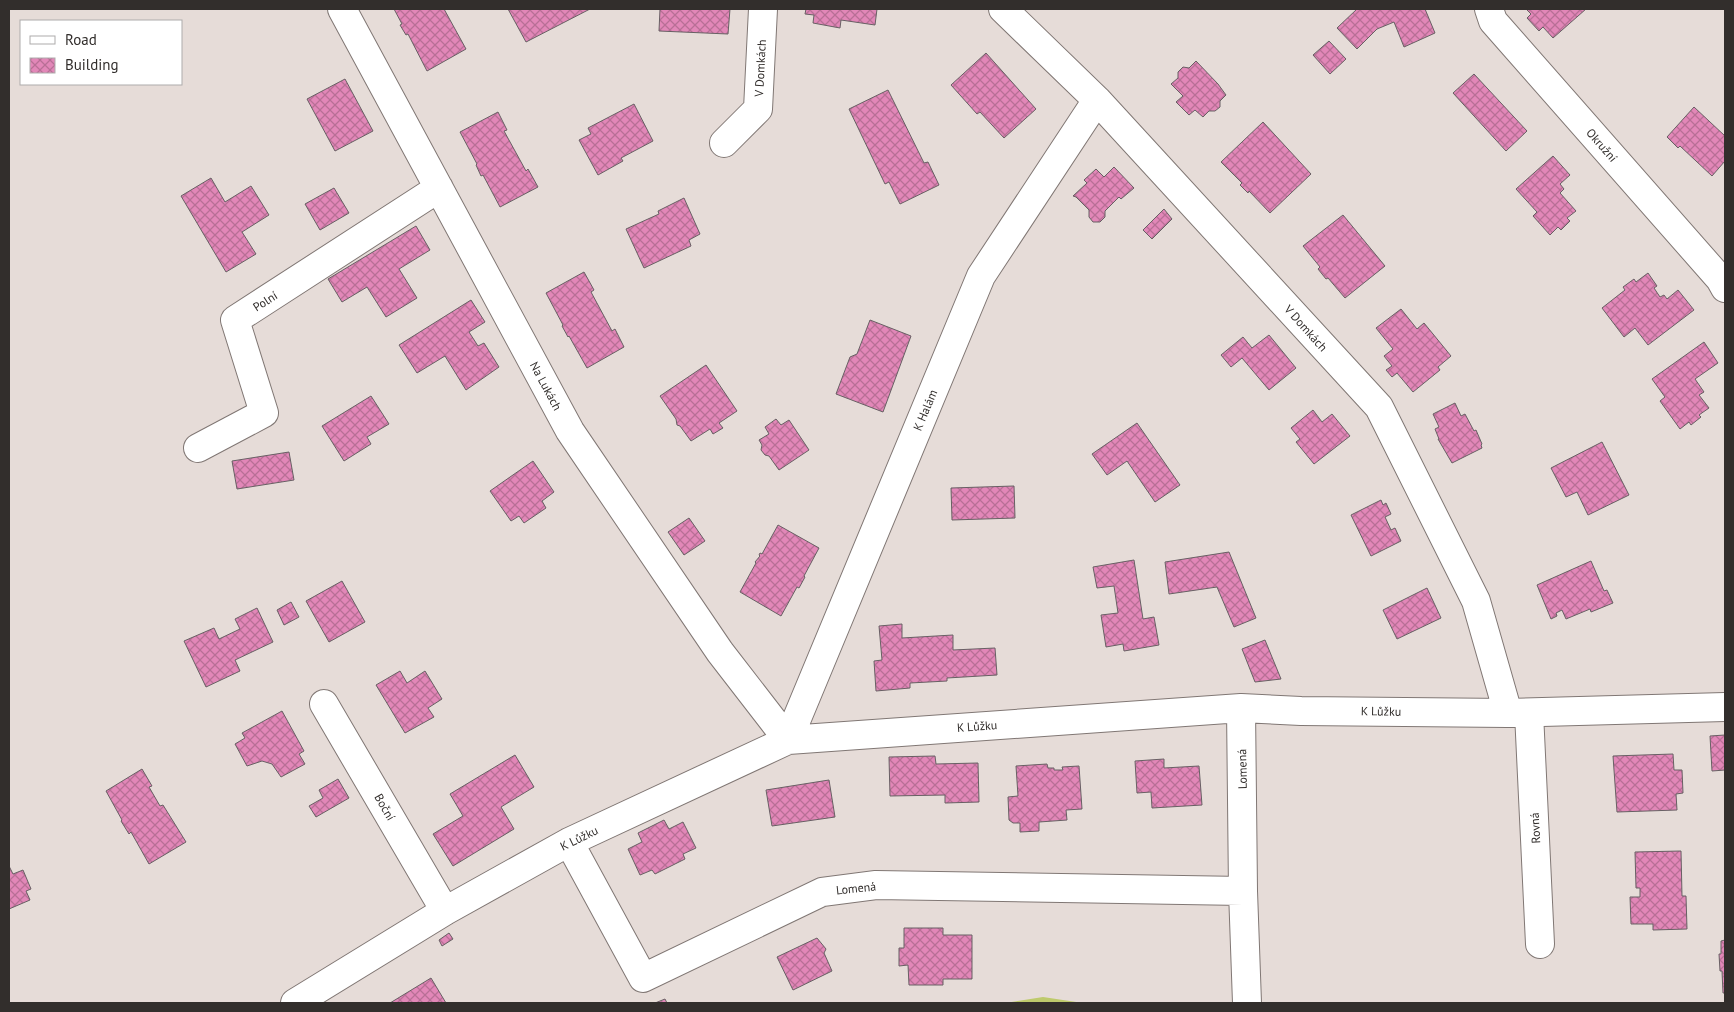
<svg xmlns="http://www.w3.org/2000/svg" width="1734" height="1012" viewBox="0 0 1734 1012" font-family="'PT Sans',sans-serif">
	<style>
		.forest { fill: url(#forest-crowns) }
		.building { fill: url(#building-cross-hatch); stroke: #686064 }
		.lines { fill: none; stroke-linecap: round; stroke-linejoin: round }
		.minor-casing { stroke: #807774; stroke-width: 30 }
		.minor { stroke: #fff; stroke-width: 28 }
		.labels { text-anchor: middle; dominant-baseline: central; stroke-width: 4; stroke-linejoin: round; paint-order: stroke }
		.street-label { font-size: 12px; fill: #322e2c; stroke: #fff }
	</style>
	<defs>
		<pattern id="forest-crowns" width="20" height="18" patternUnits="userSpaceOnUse" patternTransform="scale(1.25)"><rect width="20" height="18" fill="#beca6c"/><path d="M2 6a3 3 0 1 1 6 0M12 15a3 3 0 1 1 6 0" fill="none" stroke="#9ba459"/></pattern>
		<pattern id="building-cross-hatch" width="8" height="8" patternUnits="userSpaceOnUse" patternTransform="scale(1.25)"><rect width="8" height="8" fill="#e287b8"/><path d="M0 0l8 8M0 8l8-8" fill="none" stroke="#b86f96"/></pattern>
	</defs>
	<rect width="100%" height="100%" fill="#e6dcd8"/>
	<path class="forest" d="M 1043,997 L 1083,1003 L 1005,1003 Z"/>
	<path class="building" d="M 394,9 L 444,9 L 466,49 L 427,71 L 408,34 L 406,35 L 400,25 L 402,24 Z
		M 508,9 L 590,9 L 526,42 Z
		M 660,9 L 730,9 L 728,34 L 659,31 Z
		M 806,9 L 877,9 L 875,25 L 841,20 L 840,28 L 813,23 L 814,15 L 805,14 Z
		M 1357,9 L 1425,9 L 1435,33 L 1404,47 L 1394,22 L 1377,29 L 1357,49 L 1337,28 Z
		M 1526,9 L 1586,9 L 1553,38 L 1543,27 L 1539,31 L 1527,18 L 1531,14 Z
		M 1329,41 L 1346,59 L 1330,74 L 1313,55 Z
		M 986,53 L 1036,109 L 1004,138 L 980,112 L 977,114 L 951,85 Z
		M 1196,61 L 1218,84 L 1226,95 L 1220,101 L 1220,107 L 1215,111 L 1209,111 L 1203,117 L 1195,110 L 1189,115 L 1176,102 L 1183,96 L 1171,84 L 1178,78 L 1178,72 L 1183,67 L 1189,68 Z
		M 1474,74 L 1527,131 L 1506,151 L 1453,93 Z
		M 345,79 L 373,131 L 335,151 L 307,99 Z
		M 888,90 L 924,163 L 928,162 L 939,185 L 900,204 L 889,182 L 885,184 L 849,109 Z
		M 634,104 L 653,141 L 621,158 L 623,161 L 598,175 L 579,140 L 591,134 L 588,128 Z
		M 1694,107 L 1725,136 L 1725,161 L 1712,176 L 1680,146 L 1678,148 L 1667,137 Z
		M 498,112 L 507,130 L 504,131 L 526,171 L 528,169 L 538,187 L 500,207 L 483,175 L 481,176 L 476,165 L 477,164 L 460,132 Z
		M 1263,122 L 1311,174 L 1270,213 L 1249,191 L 1248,193 L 1240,185 L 1242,183 L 1221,162 Z
		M 1553,156 L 1570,175 L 1560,184 L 1564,189 L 1560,193 L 1576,211 L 1567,218 L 1570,221 L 1561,230 L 1558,227 L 1550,235 L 1533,216 L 1537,212 L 1516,189 Z
		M 1114,167 L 1134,188 L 1121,199 L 1119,197 L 1105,211 L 1105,217 L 1100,222 L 1093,222 L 1089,217 L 1089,210 L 1076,197 L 1073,196 L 1087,183 L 1084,180 L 1096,169 L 1104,177 Z
		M 211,178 L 225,202 L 251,186 L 269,215 L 242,232 L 256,254 L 226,272 L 181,196 Z
		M 334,188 L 349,213 L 320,230 L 305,204 Z
		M 684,198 L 700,234 L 689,240 L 691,246 L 644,268 L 626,229 L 659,214 L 658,211 Z
		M 1164,209 L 1172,219 L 1152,239 L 1143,230 Z
		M 1343,215 L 1385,266 L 1345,298 L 1328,278 L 1326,279 L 1318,269 L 1320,267 L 1303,246 Z
		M 416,226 L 430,250 L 399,269 L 417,298 L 386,317 L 367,287 L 342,302 L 328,279 Z
		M 584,272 L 594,290 L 591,292 L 612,331 L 615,329 L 624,347 L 587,368 L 569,336 L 568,337 L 562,326 L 563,325 L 546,293 Z
		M 1648,273 L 1657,286 L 1654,288 L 1660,297 L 1664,295 L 1667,299 L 1678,290 L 1694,310 L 1648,345 L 1635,328 L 1624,337 L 1602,308 L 1625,290 L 1623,287 L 1634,279 L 1636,282 Z
		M 471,300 L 485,322 L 469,332 L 478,346 L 484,343 L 499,367 L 466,390 L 445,356 L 417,373 L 399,345 Z
		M 1401,309 L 1417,329 L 1424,323 L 1451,356 L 1438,367 L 1440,370 L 1413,392 L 1397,373 L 1392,377 L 1386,370 L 1392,366 L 1384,356 L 1393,349 L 1376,328 Z
		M 870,320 L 911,336 L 883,412 L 836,394 L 850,357 L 857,354 Z
		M 1269,335 L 1296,368 L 1269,390 L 1242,358 L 1231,367 L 1221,355 L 1243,337 L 1252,348 Z
		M 1704,342 L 1718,363 L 1695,379 L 1704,392 L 1699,395 L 1709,408 L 1699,415 L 1701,417 L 1691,425 L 1689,422 L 1680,429 L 1660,401 L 1665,397 L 1652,379 Z
		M 706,365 L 737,411 L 719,423 L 723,428 L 713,434 L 710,429 L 691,441 L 680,426 L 677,425 L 676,419 L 660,396 Z
		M 371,396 L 389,424 L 367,437 L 371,444 L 344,461 L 322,426 Z
		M 1455,403 L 1461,416 L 1465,414 L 1474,431 L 1476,430 L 1482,444 L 1481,445 L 1482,448 L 1452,463 L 1438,439 L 1439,439 L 1435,429 L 1439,427 L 1433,414 Z
		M 1313,410 L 1322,422 L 1332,414 L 1350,436 L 1314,464 L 1296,442 L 1300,439 L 1291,428 Z
		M 776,419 L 781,425 L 789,420 L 809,450 L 779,470 L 769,456 L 765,455 L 761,450 L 762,445 L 759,440 L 769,434 L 765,427 Z
		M 1137,423 L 1180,485 L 1155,502 L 1127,461 L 1107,475 L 1092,454 Z
		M 1602,442 L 1629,495 L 1588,515 L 1577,492 L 1566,497 L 1551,468 Z
		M 289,452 L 294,480 L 237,489 L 232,461 Z
		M 533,461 L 554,492 L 542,501 L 546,508 L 524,523 L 519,516 L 511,521 L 490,491 Z
		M 1014,486 L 1015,518 L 952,520 L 951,488 Z
		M 1381,500 L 1383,505 L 1386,503 L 1391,514 L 1385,517 L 1391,530 L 1395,528 L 1401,541 L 1371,556 L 1351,515 Z
		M 689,518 L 705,541 L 684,555 L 668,532 Z
		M 778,525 L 819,548 L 804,576 L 805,577 L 799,588 L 797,587 L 781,616 L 740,592 L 756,563 L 755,562 L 760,556 L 759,555 L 760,553 L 762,554 Z
		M 1229,552 L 1256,618 L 1234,627 L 1217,587 L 1169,594 L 1165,562 Z
		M 1134,560 L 1143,619 L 1154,617 L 1159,645 L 1124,651 L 1123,644 L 1106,647 L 1101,615 L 1118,613 L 1114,586 L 1097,588 L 1093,567 Z
		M 1591,561 L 1604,591 L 1607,590 L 1613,603 L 1591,612 L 1590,609 L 1566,619 L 1562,610 L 1556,613 L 1557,616 L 1551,619 L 1537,585 Z
		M 342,581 L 365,622 L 329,642 L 306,601 Z
		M 1427,588 L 1441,618 L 1397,639 L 1383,610 Z
		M 291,602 L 299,617 L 284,625 L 277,610 Z
		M 257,608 L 273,642 L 235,660 L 240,671 L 206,687 L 184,641 L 214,628 L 219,639 L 240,629 L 235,619 Z
		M 902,624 L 902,638 L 953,635 L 953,650 L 995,648 L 997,675 L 947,678 L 947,681 L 910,683 L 910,688 L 876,691 L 874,661 L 882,660 L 879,626 Z
		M 1265,640 L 1281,679 L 1255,682 L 1242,649 Z
		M 400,671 L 407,683 L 425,671 L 442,699 L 428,708 L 434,717 L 405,733 L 376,685 Z
		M 282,711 L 304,751 L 299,754 L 305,764 L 281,777 L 272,764 L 262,761 L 247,766 L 235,744 L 245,738 L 242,733 Z
		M 1725,735 L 1725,770 L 1712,771 L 1710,736 Z
		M 1673,754 L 1674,770 L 1682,770 L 1683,793 L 1676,794 L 1677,810 L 1617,812 L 1613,756 Z
		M 515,755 L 534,787 L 501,807 L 514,829 L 453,866 L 433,834 L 463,816 L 450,794 Z
		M 935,756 L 936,764 L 978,763 L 979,802 L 945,803 L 945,795 L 890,796 L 889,757 Z
		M 1164,759 L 1164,768 L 1199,766 L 1202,805 L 1152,808 L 1151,792 L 1137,793 L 1135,761 Z
		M 1047,764 L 1048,768 L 1054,768 L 1054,770 L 1063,770 L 1062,767 L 1079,766 L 1082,809 L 1066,810 L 1067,820 L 1039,822 L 1039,831 L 1020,832 L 1020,823 L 1013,823 L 1009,820 L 1008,797 L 1018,796 L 1016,766 Z
		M 142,769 L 152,786 L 149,787 L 160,806 L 163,805 L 186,842 L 149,864 L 131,832 L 129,834 L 121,821 L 122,820 L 106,791 Z
		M 338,779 L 349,798 L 316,817 L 309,806 L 323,798 L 319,790 Z
		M 829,780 L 835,817 L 772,826 L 766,790 Z
		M 664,820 L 669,829 L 683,822 L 696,848 L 683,854 L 685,859 L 655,874 L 652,870 L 640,875 L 628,849 L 642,842 L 638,833 Z
		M 1681,851 L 1682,896 L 1686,896 L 1687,929 L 1653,930 L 1653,924 L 1631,924 L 1630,897 L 1640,897 L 1640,888 L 1636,888 L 1635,852 Z
		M 9,866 L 13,874 L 23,870 L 31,889 L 26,891 L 30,900 L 9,909 Z
		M 904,928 L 943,928 L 943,935 L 972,935 L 972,979 L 943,979 L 943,985 L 909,985 L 908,965 L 899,966 L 899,948 L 904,948 Z
		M 449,933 L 453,939 L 442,946 L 439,940 Z
		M 817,938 L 826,949 L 824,953 L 832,971 L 793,990 L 777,957 Z
		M 1725,940 L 1725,993 L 1723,993 L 1722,971 L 1720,971 L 1719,954 L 1721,954 L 1721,941 Z
		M 431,978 L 446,1003 L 390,1003 Z
		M 665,999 L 667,1003 L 655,1003 Z"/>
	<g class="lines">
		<g class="minor-casing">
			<path id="minor" d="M 342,9 L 570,431 L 720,652 L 788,740 L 981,276 L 1097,100
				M 1003,9 L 1097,100 L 1379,407 L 1476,601 L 1508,713
				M 1489,9 L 1493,21 L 1720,279 L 1725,288
				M 724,143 L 758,109 L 763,9
				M 198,448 L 264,413 L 235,320 L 439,188
				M 324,704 L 445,911
				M 1241,708 L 1243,891 L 1247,1003
				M 1529,713 L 1540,944
				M 569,842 L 643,978 L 822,892 L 876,885 L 1243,891
				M 295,1003 L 445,911 L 569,842 L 788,740 L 1241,708 L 1301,711 L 1508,713 L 1725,707"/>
		</g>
		<use href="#minor" class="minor"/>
	</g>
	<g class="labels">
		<g class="street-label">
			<text transform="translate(760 68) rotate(-87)">V Domkách</text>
			<text transform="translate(1602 145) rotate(49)">Okružní</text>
			<text transform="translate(265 301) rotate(-33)">Polní</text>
			<text transform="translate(1306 328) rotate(48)">V Domkách</text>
			<text transform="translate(546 386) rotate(62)">Na Lukách</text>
			<text transform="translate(925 410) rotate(-67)">K Halám</text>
			<text transform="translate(1381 711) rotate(1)">K Lůžku</text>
			<text transform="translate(977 726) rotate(-4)">K Lůžku</text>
			<text transform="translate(1242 769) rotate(-91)">Lomená</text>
			<text transform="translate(385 807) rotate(60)">Boční</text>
			<text transform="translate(1535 828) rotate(-93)">Rovná</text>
			<text transform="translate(579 838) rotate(-26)">K Lůžku</text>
			<text transform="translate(856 888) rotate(-6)">Lomená</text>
		</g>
	</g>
	<rect width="1734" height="1012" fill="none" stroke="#322e2c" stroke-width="20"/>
	<rect x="20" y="20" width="162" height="65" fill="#ffffff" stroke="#adabab"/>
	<rect x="30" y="36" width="25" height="8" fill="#ffffff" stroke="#adabab"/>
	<text x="65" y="45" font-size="15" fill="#322e2c">Road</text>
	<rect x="30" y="58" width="25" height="15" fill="url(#building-cross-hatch)" stroke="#adabab"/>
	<text x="65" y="70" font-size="15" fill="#322e2c">Building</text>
</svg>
